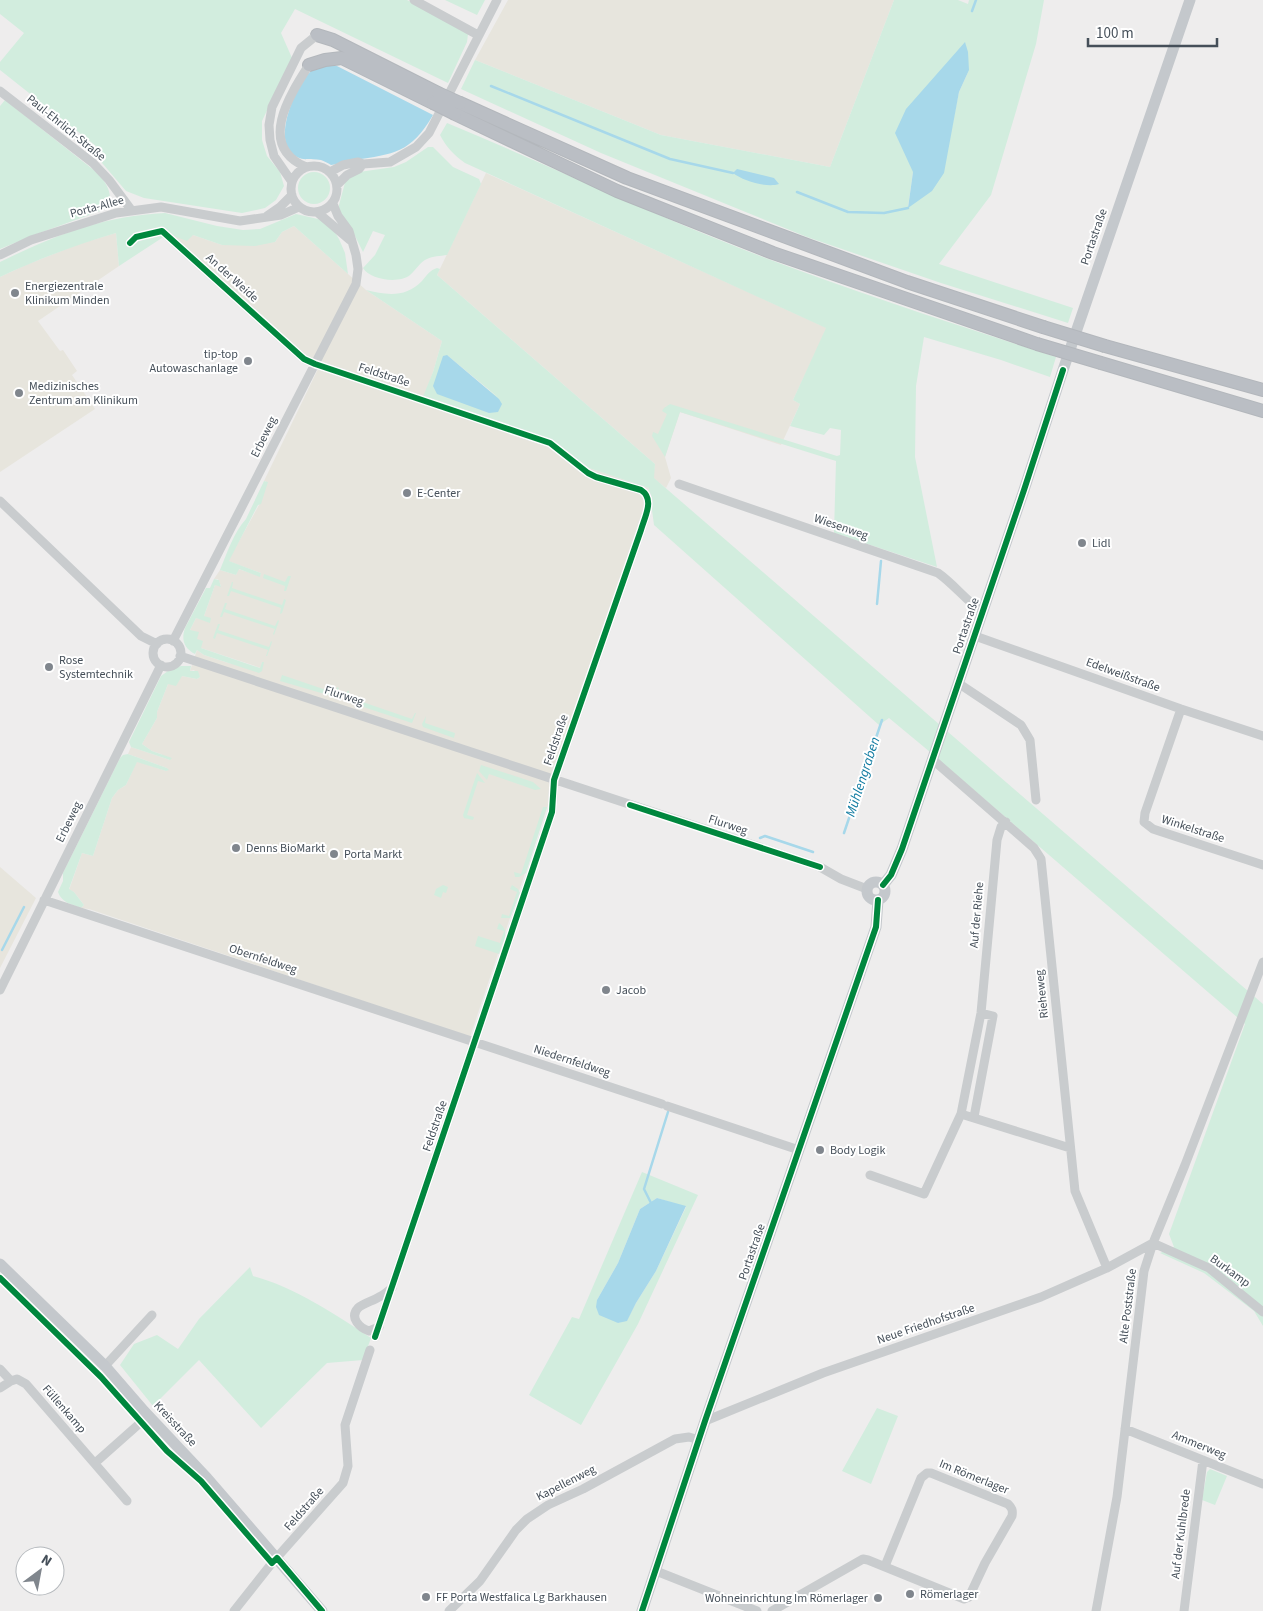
<svg xmlns="http://www.w3.org/2000/svg" width="1263" height="1611" viewBox="0 0 1263 1611" font-family="'Source Sans 3',sans-serif">
	<style>
		.commercial { fill: #e7e5dd }
		.green { fill: #d2edde; fill-rule: evenodd }
		.water { fill: #a7d8ea }
		.lines { fill: none; stroke-linecap: round; stroke-linejoin: round }
		.stream { stroke: #a7d8ea; stroke-width: 2.5 }
		.highway-casing { stroke: #b3b7bc; stroke-width: 14 }
		.minor { stroke: #c9ccce; stroke-width: 9 }
		.major { stroke: #c4c8cc; stroke-width: 11 }
		.highway { stroke: #babec4; stroke-width: 12 }
		.highway-bridge-casing { stroke: #b3b7bc; stroke-width: 14; stroke-linecap: butt }
		.highway-bridge { stroke: #babec4; stroke-width: 12 }
		.cycleway-casing { stroke: #fff; stroke-width: 9 }
		.cycleway { stroke: #00873e; stroke-width: 6 }
		.poi-dot { fill: #80868d; stroke: #fff; stroke-width: 2 }
		.labels { text-anchor: middle; dominant-baseline: central; stroke-width: 4; stroke-linejoin: round; paint-order: stroke }
		.street-label { font-size: 12px; fill: #454f59; stroke: #fff }
		.poi-label { font-size: 12px; fill: #454f59; stroke: #fff; text-anchor: start }
		.water-label { font-size: 14px; font-style: italic; fill: #107ba1; stroke: #fff }
	</style>
	<rect width="100%" height="100%" fill="#eeeded"/>
	<path class="commercial" d="M 508,0 L 894,0 L 830,167 L 661,135 L 475,60 Z
		M 486,173 L 827,328 L 793,400 L 800,404 L 781,445 L 680,412 L 665,457 L 671,478 L 666,488 L 653,478 L 655,464 L 437,275 Z
		M 294,226 L 366,290 L 442,341 L 433,372 L 423,399 L 550,439 L 589,468 L 649,488 L 638,537 L 470,1037 L 89,909 L 81,908 L 84,905 L 81,901 L 74,892 L 69,890 L 82,853 L 93,856 L 112,798 L 118,790 L 126,785 L 137,761 L 166,771 L 168,770 L 167,768 L 128,754 L 131,747 L 170,760 L 161,754 L 152,751 L 142,744 L 157,718 L 157,712 L 168,684 L 182,676 L 197,679 L 200,677 L 194,670 L 190,671 L 197,650 L 204,655 L 225,662 L 262,671 L 262,662 L 261,668 L 201,648 L 190,630 L 196,618 L 210,622 L 204,616 L 215,585 L 221,586 L 218,579 L 214,579 L 220,570 L 236,575 L 238,569 L 260,576 L 261,573 L 228,561 L 259,505 L 266,481 L 264,481 L 318,369 L 168,234 L 193,235 L 222,245 L 275,242 L 282,232 Z
		M 116,233 L 119,266 L 38,321 L 60,351 L 63,350 L 77,371 L 72,375 L 95,409 L 0,472 L 0,277 L 26,265 L 79,244 Z
		M 0,867 L 36,898 L 0,968 Z"/>
	<path class="green" d="M 0,0 L 407,0 L 461,28 L 468,34 L 467,42 L 448,83 L 295,9 L 281,33 L 292,58 L 262,121 L 262,140 L 267,156 L 280,172 L 284,186 L 276,200 L 265,208 L 242,213 L 144,198 L 126,191 L 97,157 L 94,150 L 96,146 L 0,70 L 0,62 L 24,33 L 0,14 Z
		M 445,0 L 485,0 L 477,15 Z
		M 894,0 L 958,0 L 968,4 L 969,0 L 1044,0 L 1036,44 L 991,195 L 939,264 L 1073,308 L 1068,323 L 941,283 L 807,237 L 601,153 L 461,89 L 475,60 L 661,135 L 830,167 ZM 969,70 L 959,92 L 950,136 L 908,207 L 913,172 Z
		M 5,100 L 100,175 C 108,186 116,199 103,210 L 34,235 L 0,249 L 0,106 Z
		M 447,123 C 546,164 643,210 742,249 C 845,289 951,323 1056,357 L 1050,377 L 1001,360 L 924,337 L 916,386 L 915,457 L 937,567 L 834,533 L 836,461 L 680,412 L 665,457 L 652,436 L 653,432 L 658,434 L 667,414 L 662,411 L 664,408 L 670,404 L 837,456 L 840,455 L 841,430 L 830,428 L 824,435 L 790,426 L 800,404 L 793,400 L 826,328 L 465,163 C 454,155 446,147 440,135 Z
		M 428,147 L 433,147 L 453,167 L 479,179 L 481,184 L 447,255 C 440,256 433,256 427,259 C 420,262 416,270 410,275 C 399,284 370,280 363,268 L 375,255 L 385,235 L 373,231 L 363,252 L 355,236 L 342,218 L 339,211 L 339,205 L 346,179 L 359,172 L 394,167 L 406,162 Z
		M298 188a16 16 0 1 1 32 0a16 16 0 1 1-32 0Z
		M 165,213 L 217,226 L 243,230 L 260,229 L 296,214 L 318,219 L 324,221 L 333,229 L 339,239 L 345,253 L 348,274 L 294,226 L 282,232 L 275,242 L 255,246 L 222,245 L 193,235 L 187,241 L 168,234 L 119,266 L 116,233 C 76,245 38,259 0,277 L 0,262 C 55,235 103,216 165,213 Z
		M 437,268 L 440,269 L 437,275 L 655,464 L 654,478 L 1263,1004 L 1263,1326 L 1254,1311 L 1204,1273 L 1160,1253 L 1174,1247 L 1169,1234 L 1245,1024 L 924,747 L 889,718 L 879,725 L 654,525 L 649,488 L 589,468 L 550,439 L 422,399 L 433,372 L 442,341 L 366,290 C 386,295 406,298 422,281 C 427,275 430,270 437,268 ZM 443,356 L 448,356 L 499,398 Z
		M 264,481 L 268,482 L 261,504 L 258,505 L 229,561 L 261,573 L 260,577 L 239,569 L 236,575 L 220,570 C 227,553 234,532 246,519 Z
		M 264,574 L 285,582 L 288,576 L 291,576 L 286,591 L 284,591 L 285,586 L 263,578 Z
		M 214,579 L 219,580 L 221,587 L 215,585 L 204,616 L 211,618 L 210,623 L 196,618 L 190,630 L 199,632 L 197,639 L 203,641 L 201,648 L 260,668 L 262,662 L 264,662 L 262,671 L 259,673 L 204,655 L 197,650 L 195,654 C 184,648 181,640 185,628 L 206,588 L 210,588 Z
		M 232,582 L 233,582 L 232,588 L 282,605 L 284,599 L 286,600 L 282,613 L 280,614 L 281,608 L 237,593 L 231,591 L 229,596 L 227,596 Z
		M 225,603 L 227,603 L 225,609 L 275,626 L 278,620 L 279,621 L 274,635 L 273,634 L 275,629 L 224,612 L 222,617 L 220,617 Z
		M 218,624 L 220,624 L 218,630 L 269,647 L 271,641 L 272,642 L 267,656 L 266,656 L 268,650 L 217,633 L 215,639 L 213,638 Z
		M 181,666 L 191,666 L 190,671 L 198,671 L 200,677 L 197,679 L 182,676 L 176,686 L 168,684 L 157,712 L 157,718 L 142,744 L 152,751 L 172,758 L 170,760 L 131,747 L 129,742 L 161,676 L 168,671 Z
		M 282,675 L 335,693 L 337,687 L 339,688 L 335,697 L 280,681 Z
		M 347,691 L 349,691 L 348,697 L 412,719 L 415,713 L 416,713 L 412,723 L 345,701 Z
		M 426,716 L 425,723 L 455,733 L 454,738 L 423,727 L 422,724 Z
		M 128,754 L 167,768 L 169,770 L 166,771 L 137,762 L 126,785 L 118,790 L 112,798 L 93,856 L 82,853 L 69,889 L 74,892 L 84,905 L 81,908 C 71,904 62,903 58,892 L 63,881 L 63,873 L 120,758 L 123,755 Z
		M 481,765 L 533,782 L 541,789 L 535,790 L 489,774 L 487,780 L 479,771 Z
		M 477,773 L 485,783 L 478,781 L 467,815 L 474,817 L 473,820 L 464,818 L 463,815 Z
		M 543,807 L 547,807 L 526,873 L 519,877 L 515,877 L 514,872 L 521,874 Z
		M 443,885 L 448,887 L 446,893 L 443,892 L 441,898 L 434,895 L 436,889 Z
		M 512,885 L 518,889 L 520,893 L 510,918 L 501,918 L 502,914 L 509,916 L 517,892 L 510,889 Z
		M 499,923 C 511,931 503,942 499,954 L 475,946 L 478,936 L 500,943 L 504,931 L 497,929 Z
		M 642,1172 L 698,1195 L 638,1324 L 581,1425 L 529,1395 L 572,1317 L 579,1319 ZM 657,1198 L 686,1207 L 656,1271 L 636,1303 L 627,1320 L 618,1323 L 597,1300 L 618,1263 L 640,1209 Z
		M 250,1267 L 253,1276 C 292,1286 337,1315 371,1338 L 363,1360 L 327,1363 L 261,1428 L 199,1360 L 153,1406 L 120,1365 L 134,1344 L 157,1335 L 178,1349 L 199,1319 Z
		M 877,1408 L 898,1416 L 871,1484 L 842,1471 Z
		M 1210,1469 L 1227,1476 L 1215,1505 L 1202,1500 L 1207,1472 Z"/>
	<path class="water" d="M 965,42 L 968,52 L 969,70 L 959,92 L 944,173 L 932,191 L 908,208 L 913,172 L 895,133 L 906,109 Z
		M 329,64 L 337,66 L 433,115 C 411,153 394,154 354,160 C 346,161 339,164 331,165 C 328,163 324,161 321,160 C 310,158 300,162 291,153 C 274,136 296,85 311,71 C 315,67 323,66 329,64 Z
		M 737,169 L 774,178 L 779,184 C 767,188 743,181 733,173 Z
		M 447,355 L 499,399 L 502,404 L 498,412 L 489,413 L 437,394 L 433,386 L 443,356 Z
		M 657,1198 L 686,1206 L 656,1271 L 636,1303 L 627,1321 L 618,1323 L 599,1315 L 596,1307 L 597,1300 L 618,1263 L 640,1209 Z"/>
	<g class="lines">
		<path class="stream" d="M 972,11 L 976,0
			M 491,86 L 670,159 L 733,173
			M 797,192 L 848,212 L 884,213 L 908,208
			M 877,604 L 881,561
			M 844,833 L 882,720
			M 760,838 L 765,836 L 813,852
			M 2,950 L 24,907
			M 652,1205 L 644,1189 L 668,1112"/>
		<g class="highway-casing">
			<path id="highway" d="M 317,35 L 333,40 L 438,93
				M 309,65 L 325,60 L 342,58 L 433,103
				M 460,103 L 627,178 L 907,282 L 1043,327
				M 455,114 L 617,191 L 773,253 L 1037,344
				M 1105,346 L 1263,390
				M 1101,363 L 1263,411"/>
		</g>
		<path class="minor" d="M 414,0 L 478,35
			M 0,91 L 93,163 L 109,180 L 132,211
			M291 189a23 23 0 1 1 46 0a23 23 0 1 1-46 0Z
			M 306,167 C 257,146 289,96 309,65
			M 330,172 L 343,165 L 358,162 L 363,164 L 390,162 L 416,147 L 429,133 L 497,0
			M 292,182 L 274,156 L 270,140 L 269,125 L 272,107 L 301,48 L 317,35
			M 337,185 L 347,175 L 359,169 L 363,164
			M 317,212 L 350,240
			M 267,216 L 280,207 L 292,195
			M 130,243 L 136,237 L 162,231 L 304,359 L 315,364 L 550,443 L 588,473 L 596,477 L 641,490 C 655,499 645,516 641,530 L 554,780 L 552,812 L 375,1337
			M 0,255 L 31,240 L 116,213 L 161,207 L 240,221 L 281,215 L 299,207
			M 679,484 L 938,573 C 955,585 966,601 983,612
			M 0,501 L 141,636 L 157,644
			M 975,636 L 1181,709 L 1263,736
			M153 653a14 14 0 1 1 28 0a14 14 0 1 1-28 0Z
			M 173,641 L 356,284 L 358,269 L 356,255 L 349,231 L 338,216 L 333,204
			M 180,656 L 820,867 L 841,879 L 867,889
			M 958,683 L 1021,725 L 1030,740 L 1036,800
			M 1181,709 L 1145,813 L 1144,822 L 1153,829 L 1159,831 L 1263,865
			M 932,759 L 1034,848 L 1041,859 L 1075,1191 L 1107,1268
			M 1006,822 L 1001,827 L 997,840 L 981,1013 L 961,1114 L 1070,1148
			M 44,900 L 662,1104
			M 0,990 L 161,665
			M 667,1106 L 799,1150
			M 974,1117 L 993,1016 L 981,1013
			M 870,1175 L 924,1194 L 961,1114
			M 1153,1243 L 1209,1268 L 1263,1312
			M 379,1327 L 369,1331 C 360,1328 349,1318 358,1308 C 363,1303 373,1301 379,1297 C 384,1295 388,1291 392,1288
			M 105,1366 L 152,1315
			M 0,1369 L 11,1381
			M 0,1388 L 11,1381 L 17,1379 L 26,1384 L 127,1501
			M 705,1421 L 823,1373 L 1041,1297 L 1107,1268 L 1153,1243
			M 1125,1429 L 1263,1484
			M 95,1463 L 148,1416
			M 656,1571 L 757,1611
			M 234,1611 L 272,1563 L 343,1483 L 348,1466 L 345,1425 L 370,1350
			M 449,1611 L 480,1581 L 516,1530 L 527,1519 L 548,1505 L 583,1489 L 675,1439 L 689,1437 L 699,1440
			M 772,1611 L 863,1559 L 868,1560 L 964,1599 L 969,1597 L 985,1563 L 1012,1516 C 1013,1510 1012,1508 1008,1504 L 931,1473 L 927,1473 L 921,1478 L 885,1566
			M 1096,1611 L 1117,1497 L 1144,1271 L 1153,1243 L 1185,1165 L 1263,962
			M 1184,1611 L 1203,1460"/>
		<path class="major" d="M867 891a9 9 0 1 1 18 0a9 9 0 1 1-18 0Z
			M 883,885 L 891,875 L 902,849 L 1024,490 L 1063,370 L 1190,0
			M 0,1264 L 105,1366 L 144,1411 L 207,1478 L 322,1611
			M 642,1611 L 705,1421 L 876,927 L 878,900"/>
		<use href="#highway" class="highway"/>
		<g class="highway-bridge-casing">
			<path id="highway-bridge" d="M 438,93 L 460,103
				M 433,103 L 455,114
				M 1043,327 L 1105,346
				M 1037,344 L 1101,363"/>
		</g>
		<use href="#highway-bridge" class="highway-bridge"/>
		<g class="cycleway-casing">
			<path id="cycleway" d="M 130,243 L 136,237 L 162,231 L 304,359 L 315,364 L 550,443 L 588,473 L 596,477 L 641,490 C 655,499 645,516 641,530 L 554,780 L 552,812 L 375,1337
				M 630,805 L 820,867
				M 883,885 L 891,875 L 902,849 L 1024,490 L 1063,370
				M 0,1278 L 101,1377 L 167,1451 L 201,1481 L 272,1563 L 277,1558 L 322,1611
				M 642,1611 L 705,1421 L 876,927 L 878,900"/>
		</g>
		<use href="#cycleway" class="cycleway"/>
	</g>
	<g class="poi-dot">
		<circle cx="15" cy="293" r="5"/>
		<circle cx="248" cy="361" r="5"/>
		<circle cx="19" cy="393" r="5"/>
		<circle cx="407" cy="493" r="5"/>
		<circle cx="1082" cy="543" r="5"/>
		<circle cx="49" cy="667" r="5"/>
		<circle cx="236" cy="848" r="5"/>
		<circle cx="334" cy="854" r="5"/>
		<circle cx="606" cy="990" r="5"/>
		<circle cx="820" cy="1150" r="5"/>
		<circle cx="910" cy="1594" r="5"/>
		<circle cx="426" cy="1597" r="5"/>
		<circle cx="878" cy="1598" r="5"/>
	</g>
	<g class="labels">
		<g class="street-label">
			<text transform="translate(66 128) rotate(39)">Paul-Ehrlich-Straße</text>
			<text transform="translate(97 207) rotate(-15)">Porta-Allee</text>
			<text transform="translate(1094 237) rotate(-71)">Portastraße</text>
			<text transform="translate(232 278) rotate(42)">An der Weide</text>
			<text transform="translate(384 375) rotate(18)">Feldstraße</text>
			<text transform="translate(264 437) rotate(-64)">Erbeweg</text>
			<text transform="translate(841 527) rotate(19)">Wiesenweg</text>
			<text transform="translate(966 626) rotate(-71)">Portastraße</text>
			<text transform="translate(1123 675) rotate(20)">Edelweißstraße</text>
			<text transform="translate(344 696) rotate(18)">Flurweg</text>
			<text transform="translate(556 740) rotate(-71)">Feldstraße</text>
			<text transform="translate(69 822) rotate(-64)">Erbeweg</text>
			<text transform="translate(728 825) rotate(18)">Flurweg</text>
			<text transform="translate(1193 829) rotate(18)">Winkelstraße</text>
			<text transform="translate(977 915) rotate(-85)">Auf der Riehe</text>
			<text transform="translate(263 959) rotate(18)">Obernfeldweg</text>
			<text transform="translate(1042 994) rotate(-96)">Rieheweg</text>
			<text transform="translate(572 1061) rotate(18)">Niedernfeldweg</text>
			<text transform="translate(435 1126) rotate(-71)">Feldstraße</text>
			<text transform="translate(752 1252) rotate(-71)">Portastraße</text>
			<text transform="translate(1230 1271) rotate(36)">Burkamp</text>
			<text transform="translate(1128 1306) rotate(-83)">Alte Poststraße</text>
			<text transform="translate(926 1324) rotate(-19)">Neue Friedhofstraße</text>
			<text transform="translate(64 1409) rotate(49)">Füllenkamp</text>
			<text transform="translate(175 1424) rotate(47)">Kreisstraße</text>
			<text transform="translate(1199 1445) rotate(22)">Ammerweg</text>
			<text transform="translate(974 1477) rotate(22)">Im Römerlager</text>
			<text transform="translate(566 1483) rotate(-27)">Kapellenweg</text>
			<text transform="translate(304 1509) rotate(-49)">Feldstraße</text>
			<text transform="translate(1181 1534) rotate(-83)">Auf der Kuhlbrede</text>
		</g>
		<g class="poi-label">
			<text x="25" y="286">Energiezentrale<tspan x="25" dy="14">Klinikum Minden</tspan></text>
			<text x="238" y="354" text-anchor="end">tip-top<tspan x="238" dy="14">Autowaschanlage</tspan></text>
			<text x="29" y="386">Medizinisches<tspan x="29" dy="14">Zentrum am Klinikum</tspan></text>
			<text x="417" y="493">E-Center</text>
			<text x="1092" y="543">Lidl</text>
			<text x="59" y="660">Rose<tspan x="59" dy="14">Systemtechnik</tspan></text>
			<text x="246" y="848">Denns BioMarkt</text>
			<text x="344" y="854">Porta Markt</text>
			<text x="616" y="990">Jacob</text>
			<text x="830" y="1150">Body Logik</text>
			<text x="920" y="1594">Römerlager</text>
			<text x="436" y="1597">FF Porta Westfalica Lg Barkhausen</text>
			<text x="868" y="1598" text-anchor="end">Wohneinrichtung Im Römerlager</text>
		</g>
		<g class="water-label">
			<text transform="translate(863 777) rotate(-72)">Mühlengraben</text>
		</g>
	</g>
	<g transform="translate(40 1571) rotate(32)"><circle r="24" fill="#ffffff" stroke="#b5b9bd"/>
	<path d="M0-4L9 19L0 12L-9 19Z" fill="#80868d"/>
	<text y="-8" font-size="14" font-weight="bold" text-anchor="middle" fill="#454f59">N</text>
	</g>
	<path d="M1088 38v8h129v-8" fill="none" stroke="#454f59" stroke-width="2.5"/>
	<text x="1096" y="38" font-size="15" fill="#454f59" stroke="#ffffff" stroke-width="4" paint-order="stroke">100 m</text>
</svg>
